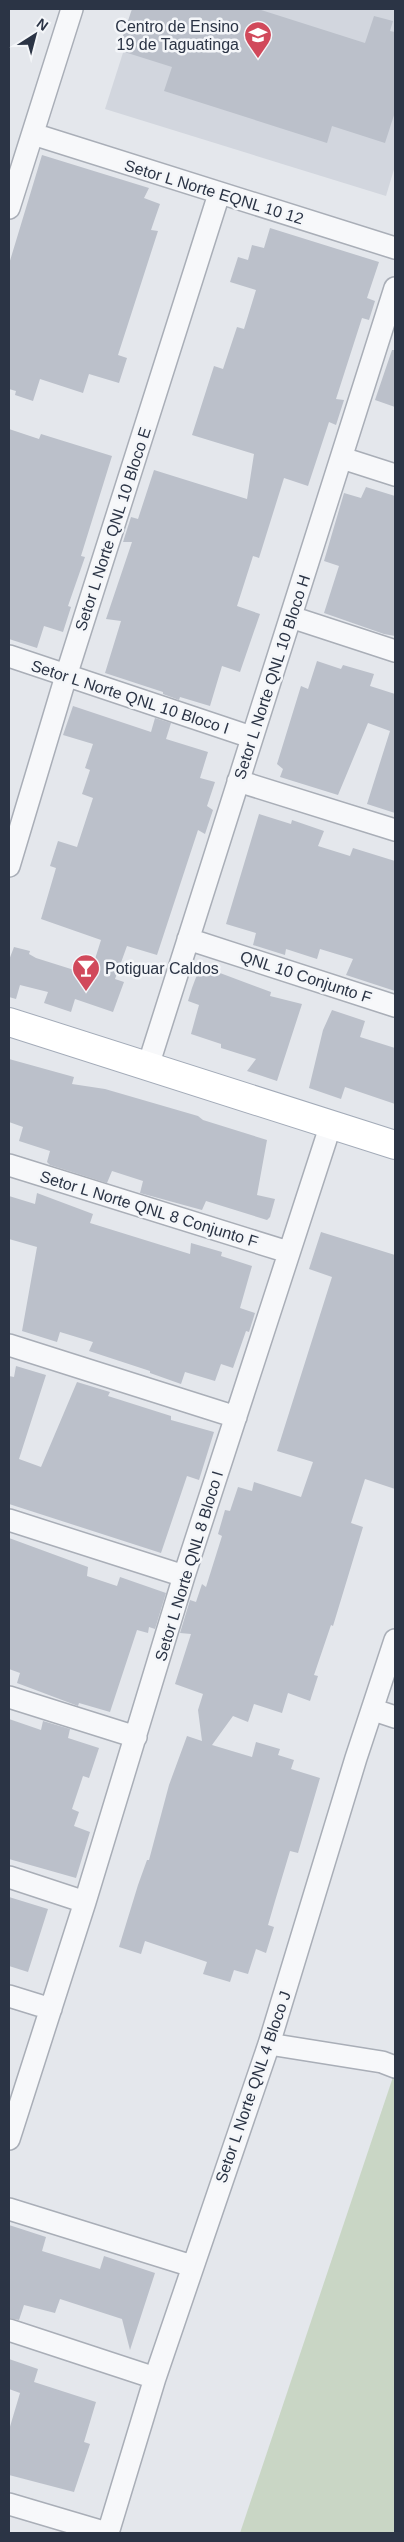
<svg xmlns="http://www.w3.org/2000/svg" width="404" height="2542" viewBox="0 0 404 2542" font-family="Arial,sans-serif">
	<style>
		.built { fill: #d2d6de }
		.green { fill: #c9d6c5 }
		.building { fill: #bbc0ca }
		.lines { fill: none; stroke-linecap: round; stroke-linejoin: round }
		.minor-casing { stroke: #a9aeb7; stroke-width: 24 }
		.major-casing { stroke: #a3abb8; stroke-width: 30 }
		.minor { stroke: #f7f8fa; stroke-width: 21 }
		.major { stroke: #fff; stroke-width: 28 }
		.labels { text-anchor: middle; dominant-baseline: central; stroke-width: 5; stroke-linejoin: round; paint-order: stroke }
		.poi-label { font-size: 16px; fill: #2b3445; stroke: #f4f6f9; text-anchor: end }
		.street-label { font-size: 16px; fill: #2b3445; stroke: #f4f6f9 }
	</style>
	<rect width="100%" height="100%" fill="#e4e7ec"/>
	<path class="built" d="M 137,9 L 395,9 L 395,166 L 386,196 L 105,109 Z"/>
	<path class="green" d="M 395,2071 L 395,2533 L 240,2533 Z"/>
	<path class="building" d="M 132,9 L 258,9 L 365,43 L 374,16 L 393,21 L 390,31 L 395,32 L 395,112 L 385,143 L 332,126 L 327,143 L 164,91 L 172,67 L 118,50 Z
		M 42,155 L 149,188 L 144,198 L 160,204 L 151,230 L 158,231 L 118,355 L 127,358 L 119,383 L 89,374 L 83,393 L 40,379 L 33,401 L 15,395 L 16,391 L 9,389 L 9,264 Z
		M 270,228 L 379,262 L 367,298 L 375,301 L 369,320 L 362,318 L 336,399 L 344,400 L 336,425 L 329,422 L 308,486 L 284,478 L 259,558 L 253,556 L 237,606 L 260,614 L 240,672 L 222,666 L 210,706 L 180,697 L 179,700 L 163,694 L 163,692 L 105,673 L 121,621 L 106,619 L 132,542 L 123,542 L 131,517 L 138,519 L 154,470 L 247,499 L 254,454 L 192,435 L 214,366 L 223,369 L 237,327 L 244,329 L 256,290 L 230,282 L 238,257 L 248,260 L 252,245 L 264,248 Z
		M 392,350 L 395,350 L 395,407 L 375,400 Z
		M 9,429 L 39,439 L 41,434 L 112,456 L 81,556 L 85,557 L 68,606 L 71,607 L 63,632 L 44,626 L 37,648 L 9,639 Z
		M 366,487 L 395,496 L 395,636 L 384,634 L 324,613 L 339,566 L 324,561 L 344,493 L 361,498 Z
		M 317,661 L 341,669 L 343,665 L 374,674 L 370,686 L 395,694 L 395,813 L 367,804 L 390,731 L 368,723 L 338,795 L 280,777 L 283,769 L 277,764 L 301,686 L 308,689 Z
		M 73,706 L 151,732 L 155,718 L 171,723 L 166,739 L 208,752 L 200,778 L 215,782 L 207,806 L 213,810 L 205,834 L 198,830 L 157,955 L 127,946 L 115,979 L 124,982 L 113,1012 L 75,999 L 71,1012 L 44,1003 L 48,992 L 20,985 L 16,999 L 9,997 L 9,960 L 14,947 L 30,951 L 29,954 L 36,958 L 90,975 L 101,940 L 41,919 L 56,868 L 50,866 L 58,841 L 77,847 L 93,798 L 82,794 L 90,770 L 85,768 L 93,744 L 63,735 Z
		M 259,814 L 291,824 L 292,820 L 324,831 L 318,846 L 350,856 L 353,848 L 395,861 L 395,991 L 346,975 L 353,959 L 320,949 L 317,959 L 286,949 L 285,955 L 253,945 L 256,933 L 226,924 Z
		M 212,970 L 271,992 L 270,996 L 302,1004 L 277,1081 L 247,1071 L 256,1059 L 221,1048 L 221,1044 L 191,1034 L 199,1005 L 188,1001 L 192,988 L 198,972 L 210,975 Z
		M 332,1010 L 365,1021 L 360,1037 L 395,1048 L 395,1104 L 345,1087 L 341,1099 L 309,1088 L 323,1030 Z
		M 9,1059 L 74,1077 L 72,1084 L 105,1089 L 198,1116 L 203,1120 L 267,1140 L 257,1195 L 275,1199 L 270,1217 L 267,1220 L 206,1201 L 202,1210 L 140,1193 L 143,1181 L 112,1171 L 107,1183 L 50,1165 L 47,1162 L 50,1151 L 19,1141 L 23,1127 L 9,1122 Z
		M 37,1193 L 93,1214 L 90,1223 L 190,1254 L 191,1243 L 222,1252 L 221,1256 L 252,1266 L 240,1308 L 255,1313 L 249,1332 L 246,1331 L 233,1368 L 221,1364 L 215,1381 L 185,1372 L 181,1384 L 150,1373 L 150,1371 L 89,1351 L 93,1342 L 60,1332 L 57,1342 L 22,1331 L 37,1247 L 9,1239 L 9,1196 L 35,1204 Z
		M 321,1232 L 395,1255 L 395,1489 L 365,1479 L 351,1523 L 363,1527 L 333,1626 L 331,1625 L 314,1675 L 318,1676 L 310,1701 L 288,1693 L 282,1713 L 254,1704 L 248,1722 L 233,1716 L 212,1745 L 252,1757 L 256,1742 L 280,1749 L 278,1755 L 294,1760 L 291,1769 L 320,1778 L 298,1853 L 290,1851 L 275,1901 L 268,1925 L 274,1927 L 266,1953 L 256,1949 L 248,1974 L 234,1970 L 230,1982 L 203,1974 L 207,1962 L 145,1941 L 141,1954 L 119,1947 L 138,1885 L 147,1860 L 149,1860 L 169,1785 L 187,1736 L 202,1741 L 198,1710 L 203,1694 L 175,1684 L 191,1634 L 180,1633 L 190,1600 L 196,1602 L 202,1584 L 206,1587 L 222,1536 L 218,1534 L 225,1510 L 230,1511 L 238,1487 L 252,1491 L 254,1482 L 301,1497 L 313,1462 L 277,1451 L 332,1277 L 309,1269 Z
		M 16,1366 L 46,1375 L 19,1459 L 41,1467 L 77,1382 L 110,1392 L 108,1396 L 171,1416 L 171,1420 L 214,1432 L 199,1480 L 187,1476 L 161,1553 L 9,1504 L 9,1376 L 14,1377 Z
		M 9,1538 L 88,1567 L 87,1576 L 117,1586 L 120,1577 L 166,1593 L 155,1629 L 149,1627 L 148,1633 L 137,1630 L 110,1712 L 79,1703 L 78,1706 L 17,1683 L 20,1673 L 9,1669 Z
		M 9,1719 L 41,1730 L 43,1721 L 70,1729 L 68,1738 L 99,1748 L 89,1778 L 83,1776 L 72,1809 L 79,1812 L 74,1826 L 90,1832 L 76,1878 L 9,1859 Z
		M 9,1897 L 48,1909 L 28,1972 L 9,1966 Z
		M 9,2225 L 46,2237 L 42,2251 L 100,2269 L 104,2256 L 155,2273 L 130,2350 L 122,2319 L 60,2299 L 55,2313 L 24,2305 L 19,2320 L 9,2318 Z
		M 9,2359 L 38,2369 L 34,2382 L 96,2402 L 84,2442 L 90,2444 L 74,2492 L 9,2475 L 9,2430 L 20,2393 L 9,2389 Z"/>
	<g class="lines">
		<g class="minor-casing">
			<path id="minor" d="M 33,134 L 395,248
				M 9,208 L 72,9
				M 342,458 L 395,475
				M 291,617 L 395,651
				M 9,656 L 251,737
				M 238,781 L 395,830
				M 9,866 L 66,676 L 219,194
				M 188,939 L 395,1006
				M 148,1066 L 395,288
				M 9,1165 L 288,1252
				M 9,1345 L 236,1417
				M 9,1520 L 184,1576
				M 9,1697 L 136,1737
				M 374,1710 L 395,1717
				M 9,1877 L 85,1902
				M 9,1996 L 51,2009
				M 269,2044 L 382,2062 L 395,2067
				M 9,2139 L 85,1902 L 184,1576 L 331,1124
				M 9,2209 L 192,2266
				M 9,2330 L 155,2378
				M 9,2504 L 107,2533
				M 108,2533 L 155,2378 L 269,2044 L 356,1758 L 395,1640"/>
		</g>
		<g class="major-casing">
			<path id="major" d="M 9,1022 L 395,1145"/>
		</g>
		<use href="#minor" class="minor"/>
		<use href="#major" class="major"/>
	</g>
	<defs>
		<g id="school-pin" transform="scale(1.4375)"><path d="M0 17L-7.5 6A9.5 9.5 0 1 1 7.5 6Z" fill="#d1495b" stroke="#f4f6f9"/><path d="M0-5L7-2L0 1L-7-2ZM-4 1L0 2.5L4 1V4Q0 6-4 4Z" fill="#fff"/></g>
		<g id="bar-pin" transform="scale(1.4375)"><path d="M0 17L-7.5 6A9.5 9.5 0 1 1 7.5 6Z" fill="#d1495b" stroke="#f4f6f9"/><path d="M-6-5H6L.8 .8V4.5H3.5V6h-7V4.5H-.8V.8Z" fill="#fff"/></g>
	</defs>
	<g fill-rule="evenodd">
		<use href="#school-pin" x="258" y="35"/>
		<use href="#bar-pin" x="86" y="968"/>
	</g>
	<g class="labels">
		<g class="poi-label">
			<text x="239" y="26">Centro de Ensino<tspan x="239" dy="18">19 de Taguatinga</tspan></text>
			<text x="105" y="968" text-anchor="start">Potiguar Caldos</text>
		</g>
		<g class="street-label">
			<text transform="translate(214 192) rotate(17)">Setor L Norte EQNL 10 12</text>
			<text transform="translate(113 529) rotate(-72)">Setor L Norte QNL 10 Bloco E</text>
			<text transform="translate(272 677) rotate(-72)">Setor L Norte QNL 10 Bloco H</text>
			<text transform="translate(130 697) rotate(18)">Setor L Norte QNL 10 Bloco I</text>
			<text transform="translate(306 977) rotate(18)">QNL 10 Conjunto F</text>
			<text transform="translate(149 1209) rotate(17)">Setor L Norte QNL 8 Conjunto F</text>
			<text transform="translate(189 1566) rotate(-73)">Setor L Norte QNL 8 Bloco I</text>
			<text transform="translate(253 2087) rotate(-71)">Setor L Norte QNL 4 Bloco J</text>
		</g>
	</g>
	<rect width="404" height="2542" fill="none" stroke="#2b3445" stroke-width="20"/>
	<g transform="translate(35 35) rotate(36)" stroke="#f4f6f9" stroke-width="4" paint-order="stroke">
	<path d="M0-4L9 19L0 12L-9 19Z" fill="#2b3445"/>
	<text y="-8" font-size="14" font-weight="bold" text-anchor="middle" fill="#2b3445">N</text>
	</g>
</svg>
